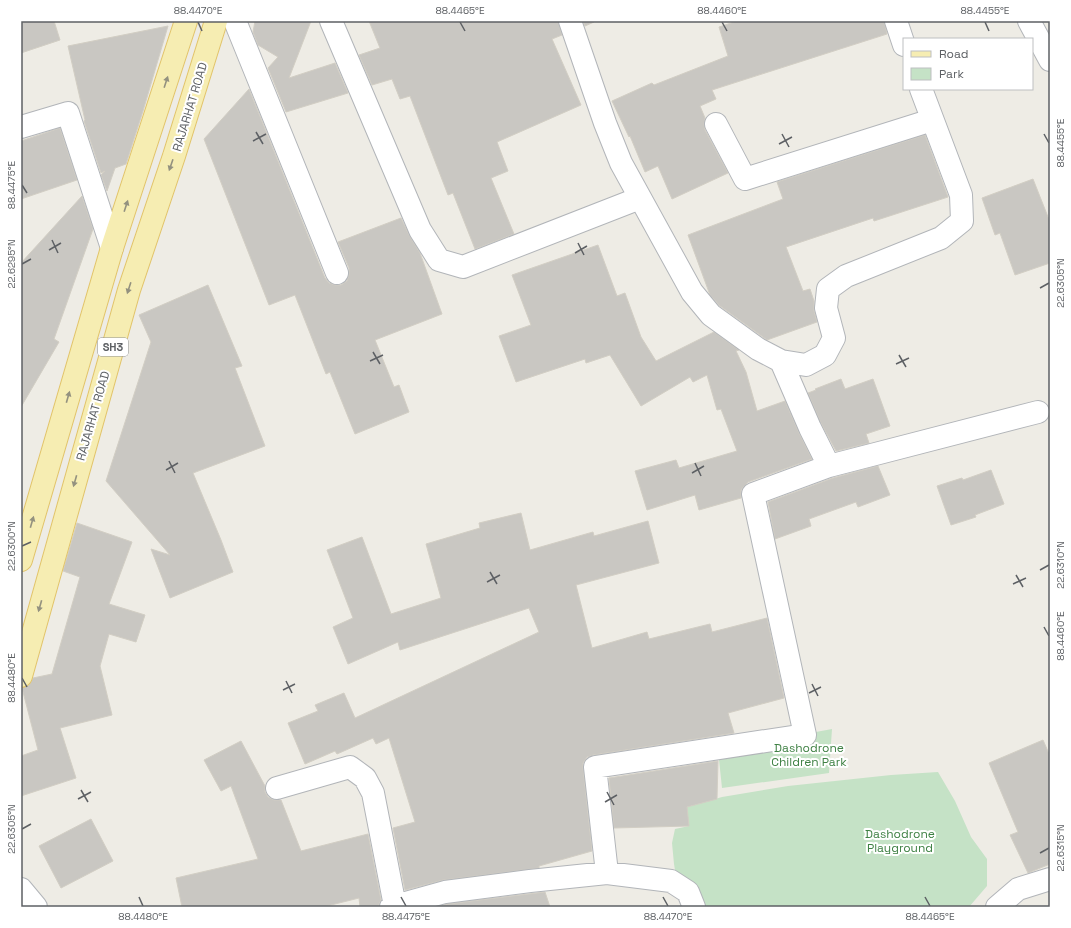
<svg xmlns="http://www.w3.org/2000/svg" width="1071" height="928" viewBox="0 0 1071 928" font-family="'Space Grotesk',sans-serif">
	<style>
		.green { fill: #c5e2c6 }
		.building { fill: #c9c7c2; stroke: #d2cec4 }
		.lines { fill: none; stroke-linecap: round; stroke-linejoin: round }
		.minor-casing { stroke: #b2b5b9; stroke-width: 24 }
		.major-casing { stroke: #e2c46a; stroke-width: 24 }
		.minor { stroke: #fff; stroke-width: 22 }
		.major { stroke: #f6edb2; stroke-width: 22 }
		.oneway { fill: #93917f }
		.ticks { fill: none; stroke: #5d6064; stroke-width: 1.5 }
		.labels { text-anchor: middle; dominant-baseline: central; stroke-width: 4; stroke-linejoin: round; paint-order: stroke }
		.shield { fill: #fff; stroke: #8e9092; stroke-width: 1 }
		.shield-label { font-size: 11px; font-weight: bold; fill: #5d6064 }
		.street-label { font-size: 12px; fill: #5d6064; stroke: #fff }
		.park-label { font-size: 12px; fill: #3f8144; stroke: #fff }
		.neatline { fill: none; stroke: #5d6064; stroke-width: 1.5 }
		.ticks-label { font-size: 10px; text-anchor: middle; fill: #5d6064 }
	</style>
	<rect width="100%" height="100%" fill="#eeece5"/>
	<path class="green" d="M 832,729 L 829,773 L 722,788 L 718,750 Z
		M 938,772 L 955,801 L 971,837 L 987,859 L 987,886 L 969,907 L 681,907 L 674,864 L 672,843 L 675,829 L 689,826 L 677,810 L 722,797 L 788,786 L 891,775 Z"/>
	<path class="building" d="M 21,21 L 54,21 L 60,40 L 21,53 Z
		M 255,21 L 311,21 L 289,78 L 335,63 L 348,93 L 286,112 L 268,68 L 278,57 L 258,45 L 253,32 Z
		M 369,21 L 558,21 L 562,35 L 552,39 L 581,105 L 497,142 L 508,171 L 491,178 L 514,234 L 475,249 L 453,193 L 448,195 L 410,96 L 400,99 L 392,79 L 372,85 L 359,55 L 380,48 Z
		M 583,21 L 593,21 L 594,22 L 585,26 Z
		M 737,21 L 884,21 L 887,34 L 712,90 L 716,99 L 700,106 L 705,118 L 704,124 L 705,130 L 728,173 L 672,199 L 658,166 L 645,172 L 630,136 L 629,137 L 612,101 L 652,83 L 654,85 L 728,56 L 719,27 Z
		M 168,26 L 143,111 L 126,164 L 115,168 L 107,191 L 101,175 L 105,171 L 101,173 L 84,121 L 85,120 L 68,46 Z
		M 249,89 L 325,278 L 329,283 L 335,285 L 341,285 L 347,281 L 349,275 L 349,268 L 338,242 L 401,218 L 409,235 L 420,253 L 442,314 L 375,340 L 394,387 L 399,385 L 409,412 L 355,434 L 330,372 L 326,374 L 295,295 L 269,305 L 204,139 Z
		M 60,128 L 77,180 L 21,199 L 21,141 Z
		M 925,135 L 948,197 L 874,221 L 873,218 L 786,247 L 803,291 L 810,289 L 814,301 L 814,311 L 817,322 L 767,340 L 720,306 L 710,295 L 688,235 L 783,199 L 777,182 Z
		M 1033,179 L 1050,222 L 1050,263 L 1015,275 L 1000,233 L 995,235 L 982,198 Z
		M 82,196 L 93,229 L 54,339 L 59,342 L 21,407 L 21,263 Z
		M 598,245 L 617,296 L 625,293 L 641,337 L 656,361 L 714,332 L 739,350 L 736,351 L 746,372 L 757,411 L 785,401 L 799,433 L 812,459 L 748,482 L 744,486 L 741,490 L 741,498 L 699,510 L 695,495 L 647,510 L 635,471 L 676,460 L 679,468 L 737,451 L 721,409 L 717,410 L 707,375 L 693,382 L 690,377 L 641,406 L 610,355 L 586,363 L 585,359 L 516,382 L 499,336 L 531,325 L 512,275 Z
		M 208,285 L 242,366 L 235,368 L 265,446 L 193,473 L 221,540 L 233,572 L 170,598 L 151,549 L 170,555 L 106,481 L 151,342 L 139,315 Z
		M 841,379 L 845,389 L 873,379 L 890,426 L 866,434 L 869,443 L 836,451 L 821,423 L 808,393 L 816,390 L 815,389 Z
		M 878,466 L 890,495 L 858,507 L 856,502 L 809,519 L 811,526 L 775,539 L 768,502 L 833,478 Z
		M 991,470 L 1004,504 L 975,515 L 976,517 L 951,525 L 937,486 L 962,478 L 963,480 Z
		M 521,513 L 530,550 L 593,532 L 594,536 L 648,521 L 659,563 L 576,585 L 592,648 L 647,632 L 649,639 L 710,624 L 712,632 L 767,618 L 784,698 L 728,713 L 734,733 L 593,755 L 587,757 L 583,763 L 583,768 L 592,851 L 539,866 L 539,868 L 443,880 L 405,890 L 393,828 L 415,822 L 389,738 L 376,744 L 373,738 L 337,754 L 335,751 L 305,764 L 288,723 L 318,711 L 315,705 L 344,693 L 355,718 L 539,632 L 529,608 L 400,650 L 398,642 L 348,664 L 333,627 L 353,618 L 327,550 L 362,537 L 391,614 L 441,598 L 426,544 L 480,528 L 479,523 Z
		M 77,523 L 132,542 L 109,604 L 145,615 L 136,642 L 109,634 L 100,666 L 112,715 L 60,728 L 76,778 L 21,796 L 21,756 L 38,750 L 22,688 L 29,685 L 33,678 L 52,674 L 80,577 L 63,571 Z
		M 1043,740 L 1050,756 L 1050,864 L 1028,873 L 1010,835 L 1018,832 L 989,763 Z
		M 241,741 L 265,786 L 265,792 L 268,797 L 274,800 L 281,800 L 301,851 L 368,834 L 381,900 L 379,904 L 379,907 L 360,907 L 359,898 L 323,907 L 182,907 L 176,878 L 258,859 L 231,786 L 221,791 L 204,760 Z
		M 718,761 L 717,799 L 687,807 L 689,826 L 614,828 L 609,778 Z
		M 91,819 L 113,861 L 61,888 L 39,846 Z
		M 545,892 L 550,907 L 438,907 L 447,904 Z"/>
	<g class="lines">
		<g class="minor-casing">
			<path id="minor" d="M 235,21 L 337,273
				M 331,21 L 420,230 L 439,260 L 463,267 L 640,198
				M 570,21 L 605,123 L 621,163 L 692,292 L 711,315 L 758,349 L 781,361 L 806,365 L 825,355 L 834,338 L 826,308 L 828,289 L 846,276 L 941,238 L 962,221 L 961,195 L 921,89
				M 896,21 L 904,45
				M 1029,21 L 1050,60
				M 716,124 L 745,179 L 932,120
				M 21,127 L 68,113 L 112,248
				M 781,361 L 810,428 L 829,466 L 1038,412
				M 277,788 L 350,767 L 365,778 L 373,793 L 395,906
				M 607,873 L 595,767 L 805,735 L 753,494 L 829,466
				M 21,889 L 36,907
				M 391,907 L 445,892 L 530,881 L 607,873 L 671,881 L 688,892 L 694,907
				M 997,907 L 1018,889 L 1050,879"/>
		</g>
		<g class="major-casing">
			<path id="major" d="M 21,560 L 112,248 L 186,21
				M 21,676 L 129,290 L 174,156 L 216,21"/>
		</g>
		<use href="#minor" class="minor"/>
		<use href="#major" class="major"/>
	</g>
	<defs><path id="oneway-solid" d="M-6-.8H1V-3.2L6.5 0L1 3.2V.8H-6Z"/></defs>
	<g class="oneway">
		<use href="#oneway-solid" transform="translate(166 82) rotate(-72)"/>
		<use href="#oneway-solid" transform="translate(171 165) rotate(109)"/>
		<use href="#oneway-solid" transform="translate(126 206) rotate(-72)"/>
		<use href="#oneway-solid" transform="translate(129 288) rotate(108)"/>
		<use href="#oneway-solid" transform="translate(68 397) rotate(-74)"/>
		<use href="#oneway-solid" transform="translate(75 481) rotate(106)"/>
		<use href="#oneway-solid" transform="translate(32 522) rotate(-74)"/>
		<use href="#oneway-solid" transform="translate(40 606) rotate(106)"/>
	</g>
	<path class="ticks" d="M 198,22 L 202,31M 460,22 L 465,31M 722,22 L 727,31M 985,22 L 989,31M 256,132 L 263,144M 782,134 L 789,147M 1044,134 L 1049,143M 253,141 L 266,134M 779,144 L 792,137M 22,185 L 27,193M 52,240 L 58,253M 578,243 L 584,255M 49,250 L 61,243M 575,253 L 587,246M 22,264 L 31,259M 1040,288 L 1049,283M 373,352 L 380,364M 899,355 L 906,367M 370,361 L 383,355M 896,364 L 909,358M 169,461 L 175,473M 695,463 L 701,476M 166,470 L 178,463M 692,473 L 704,466M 22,546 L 31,542M 1040,570 L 1049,565M 490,572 L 497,584M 1016,575 L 1023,587M 487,582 L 500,575M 1013,584 L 1026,578M 1044,627 L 1049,636M 22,678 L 27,687M 286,681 L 292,693M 812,684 L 818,696M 283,690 L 295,684M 809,693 L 821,687M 81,790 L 88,802M 607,792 L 614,805M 78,799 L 91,792M 605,802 L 617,795M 22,829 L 31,824M 1040,853 L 1049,848M 139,897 L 143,906M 401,897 L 406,906M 663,897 L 668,906M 925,897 L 930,906"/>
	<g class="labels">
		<rect class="shield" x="98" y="338" width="30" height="18" rx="3"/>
		<g class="shield-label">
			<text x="113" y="347">SH3</text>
		</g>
		<g class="street-label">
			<text transform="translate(190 107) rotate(-73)">RAJARHAT ROAD</text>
			<text transform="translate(93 416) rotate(-74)">RAJARHAT ROAD</text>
		</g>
		<g class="park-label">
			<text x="809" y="748">Dashodrone<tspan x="809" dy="14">Children Park</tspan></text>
			<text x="900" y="834">Dashodrone<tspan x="900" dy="14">Playground</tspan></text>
		</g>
	</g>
	<rect width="1071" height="928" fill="none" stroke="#ffffff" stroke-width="44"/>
	<rect x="903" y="38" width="130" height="52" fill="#ffffff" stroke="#bebfc1"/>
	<rect x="911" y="51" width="20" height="6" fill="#f6edb2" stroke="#bebfc1"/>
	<text x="939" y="58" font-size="12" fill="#5d6064">Road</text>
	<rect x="911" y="68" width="20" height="12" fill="#c5e2c6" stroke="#bebfc1"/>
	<text x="939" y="78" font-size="12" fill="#5d6064">Park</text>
	<rect x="22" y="22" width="1027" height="884" class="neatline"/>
	<g class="ticks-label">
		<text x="198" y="14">88.4470°E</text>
		<text x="460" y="14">88.4465°E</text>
		<text x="722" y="14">88.4460°E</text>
		<text x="985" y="14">88.4455°E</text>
		<text transform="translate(1060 143) rotate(-90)" y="4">88.4455°E</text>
		<text transform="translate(11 185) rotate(-90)" y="4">88.4475°E</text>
		<text transform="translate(11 264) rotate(-90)" y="4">22.6295°N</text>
		<text transform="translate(1060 283) rotate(-90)" y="4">22.6305°N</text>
		<text transform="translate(11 546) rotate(-90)" y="4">22.6300°N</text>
		<text transform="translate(1060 565) rotate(-90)" y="4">22.6310°N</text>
		<text transform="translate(1060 636) rotate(-90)" y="4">88.4460°E</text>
		<text transform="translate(11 678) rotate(-90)" y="4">88.4480°E</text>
		<text transform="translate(11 829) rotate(-90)" y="4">22.6305°N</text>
		<text transform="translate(1060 848) rotate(-90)" y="4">22.6315°N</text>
		<text x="143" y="920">88.4480°E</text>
		<text x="406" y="920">88.4475°E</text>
		<text x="668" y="920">88.4470°E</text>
		<text x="930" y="920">88.4465°E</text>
	</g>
</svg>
